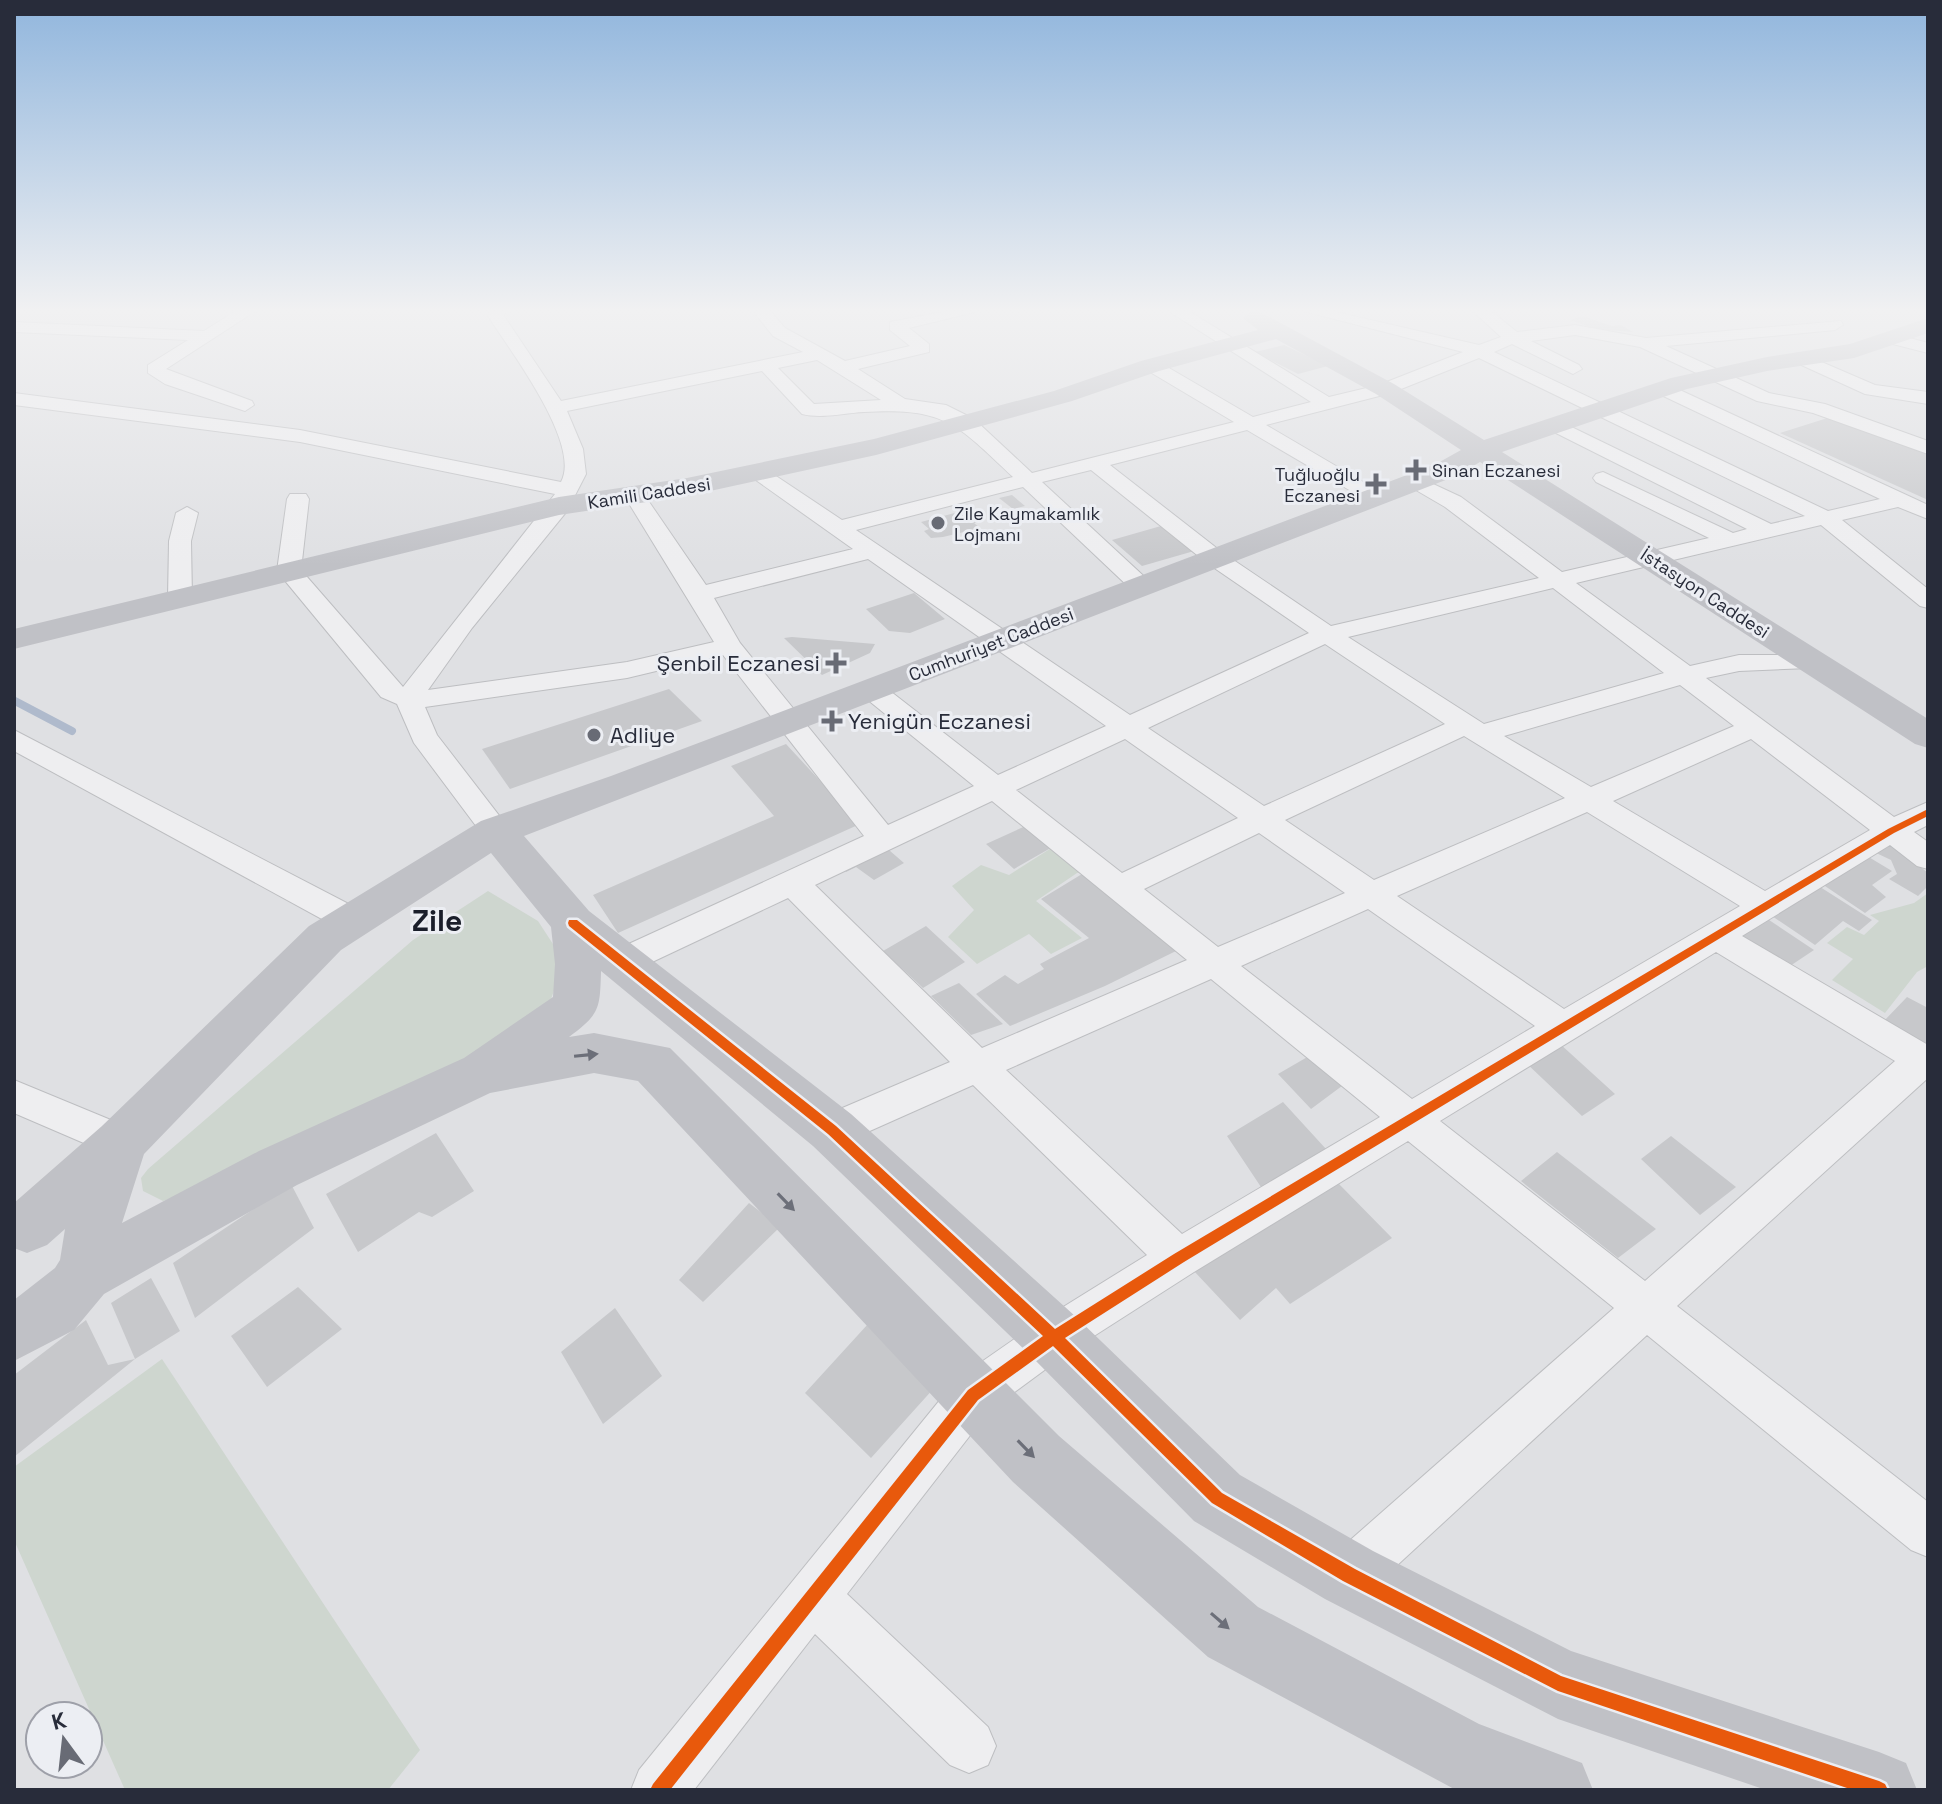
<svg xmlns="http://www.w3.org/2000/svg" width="1942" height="1804" viewBox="0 0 1942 1804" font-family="'Space Grotesk',sans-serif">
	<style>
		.green { fill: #ced6cf }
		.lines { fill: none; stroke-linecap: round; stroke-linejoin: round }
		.stream-far1 { stroke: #afbacc; stroke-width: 6 }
		.stream { stroke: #afbacc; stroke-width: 8 }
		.building { fill: #c7c8cb }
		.street-casing { stroke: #bdbec1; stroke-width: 2 }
		.street { fill: #eeeef0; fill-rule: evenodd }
		.secondary { fill: #c0c1c6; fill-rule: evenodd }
		.cycleway-casing { stroke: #eceef3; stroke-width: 5 }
		.cycleway { fill: #e8590c; fill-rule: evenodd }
		.oneway { fill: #6c6f79 }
		.poi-dot { fill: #686b75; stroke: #eceef3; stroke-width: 3 }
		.labels { text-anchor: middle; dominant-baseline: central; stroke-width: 6; stroke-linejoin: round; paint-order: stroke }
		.far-poi-label { font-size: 18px; fill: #282c3a; stroke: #eceef3; text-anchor: start }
		.far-street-label { font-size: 18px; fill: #282c3a; stroke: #eceef3 }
		.poi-label { font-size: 22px; fill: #282c3a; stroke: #eceef3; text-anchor: start }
		.district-label { font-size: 30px; font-weight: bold; fill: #1a1e2a; stroke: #eceef3 }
	</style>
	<rect width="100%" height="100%" fill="#dfe0e3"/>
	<path class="green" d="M 1056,845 L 1091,870 L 1077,873 L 1036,901 L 1082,938 L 1051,954 L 1029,934 L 977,964 L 948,937 L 974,910 L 952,886 L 981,865 L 1009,875 Z
		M 488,891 L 538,921 L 564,961 L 548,1008 L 491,1053 L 250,1170 L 163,1201 L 143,1191 L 141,1178 L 148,1169 L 413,940 Z
		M 1928,893 L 1928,966 L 1917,972 L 1885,1013 L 1832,980 L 1853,959 L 1827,943 L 1847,927 L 1864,935 L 1879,921 L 1870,915 L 1914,903 Z
		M 162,1359 L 420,1750 L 388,1790 L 125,1790 L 14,1540 L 14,1467 Z"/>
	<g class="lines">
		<path class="stream-far1" d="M 14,701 L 18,703"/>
		<path class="stream" d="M 15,701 L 72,731"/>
	</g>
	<path class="building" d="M 1583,316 L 1612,326 L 1621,325 L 1633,332 L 1596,329 L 1570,320 Z
		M 1284,345 L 1328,366 L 1298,374 L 1255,352 Z
		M 1837,415 L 1928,452 L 1928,500 L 1780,433 Z
		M 1012,495 L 1025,506 L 1013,509 L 999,498 Z
		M 962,511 L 978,522 L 974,523 L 980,528 L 943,537 L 931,538 L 924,531 L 929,529 L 921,522 Z
		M 1168,524 L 1201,549 L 1142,566 L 1112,540 Z
		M 914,593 L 945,619 L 910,633 L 889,631 L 866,609 Z
		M 792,637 L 875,644 L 870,653 L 822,675 L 784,638 Z
		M 669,689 L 702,721 L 510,789 L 482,749 Z
		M 786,744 L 860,824 L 618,933 L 593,895 L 774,816 L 731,766 Z
		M 1030,824 L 1056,845 L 1014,869 L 986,844 Z
		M 1891,843 L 1928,873 L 1928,886 L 1918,896 L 1889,879 L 1897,874 L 1891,860 L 1872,851 Z
		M 882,844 L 904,863 L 874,880 L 856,867 L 846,872 L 839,864 Z
		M 1867,856 L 1892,871 L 1872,885 L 1886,897 L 1865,913 L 1822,884 Z
		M 1082,874 L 1178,950 L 1105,986 L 1010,1026 L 976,994 L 1005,975 L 1018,984 L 1044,969 L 1040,964 L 1089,938 L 1041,899 Z
		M 1817,885 L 1872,920 L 1859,931 L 1843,921 L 1815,945 L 1769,914 Z
		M 1763,916 L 1814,950 L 1784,970 L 1730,936 Z
		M 926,926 L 965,962 L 923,988 L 883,951 Z
		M 959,983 L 1003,1024 L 971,1035 L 931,996 Z
		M 1907,997 L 1928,1008 L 1928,1050 L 1883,1022 Z
		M 1559,1043 L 1615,1094 L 1582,1116 L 1524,1061 Z
		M 1316,1052 L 1350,1080 L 1311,1109 L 1278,1074 Z
		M 1283,1102 L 1326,1149 L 1261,1187 L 1227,1136 Z
		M 436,1133 L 474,1191 L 432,1217 L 419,1212 L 358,1252 L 326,1194 Z
		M 1671,1136 L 1736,1187 L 1700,1215 L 1641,1159 Z
		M 1557,1152 L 1656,1229 L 1618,1258 L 1521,1181 Z
		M 291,1184 L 314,1228 L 195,1318 L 173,1263 Z
		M 1339,1184 L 1392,1238 L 1290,1304 L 1276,1288 L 1240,1320 L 1193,1270 Z
		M 749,1203 L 780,1227 L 703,1302 L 679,1280 Z
		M 151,1278 L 180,1331 L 135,1359 L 111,1303 Z
		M 298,1287 L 342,1329 L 267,1387 L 231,1336 Z
		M 615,1308 L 662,1376 L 603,1424 L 561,1352 Z
		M 86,1320 L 108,1365 L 135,1359 L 14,1457 L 14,1375 Z
		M 868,1324 L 935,1387 L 871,1458 L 805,1393 Z"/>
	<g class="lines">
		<g class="street-casing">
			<path id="street" d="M 234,312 L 254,312 L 166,369 L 252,401 L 254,405 L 245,411 L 165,384 L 148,373 L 148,365 L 188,340 L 14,332 L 14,322 L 204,331 Z
				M 489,312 L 505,312 L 504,316 L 561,401 L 803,352 L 773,336 L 754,312 L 771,312 L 785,328 L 845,361 L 910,346 L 890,330 L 890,322 L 942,312 L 975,312 L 909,328 L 929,344 L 929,352 L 858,369 L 905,399 L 946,405 L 974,419 L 1032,473 L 1234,422 L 1145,369 L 1145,361 L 1157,361 L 1253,417 L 1311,402 L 1170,312 L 1190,312 L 1329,397 L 1379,385 L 1463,352 L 1307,312 L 1336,312 L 1479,345 L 1501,337 L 1474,312 L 1492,312 L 1517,332 L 1575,325 L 1646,338 L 1841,321 L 1843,325 L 1835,330 L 1666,346 L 1769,393 L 1825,404 L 1928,441 L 1928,454 L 1813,413 L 1757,401 L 1640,347 L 1575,335 L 1531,341 L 1579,365 L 1582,369 L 1573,374 L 1512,344 L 1494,352 L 1828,511 L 1880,499 L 1657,393 L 1657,385 L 1669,385 L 1928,505 L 1928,519 L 1898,507 L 1842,520 L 1928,589 L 1928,608 L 1920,606 L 1821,525 L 1576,583 L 1690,666 L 1739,655 L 1818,655 L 1822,660 L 1809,668 L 1739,671 L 1706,678 L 1894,817 L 1928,802 L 1928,825 L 1914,832 L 1928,842 L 1928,869 L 1917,866 L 1890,845 L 1742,936 L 1928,1045 L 1928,1078 L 1677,1306 L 1928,1502 L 1928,1557 L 1911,1550 L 1647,1335 L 1367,1593 L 1349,1600 L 1331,1593 L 1324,1575 L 1331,1557 L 1614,1308 L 1408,1141 L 1194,1272 L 1069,1352 L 989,1411 L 847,1594 L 988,1727 L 996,1746 L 988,1765 L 969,1773 L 950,1765 L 815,1634 L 694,1790 L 631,1790 L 639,1770 L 957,1379 L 1039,1322 L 1147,1255 L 973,1085 L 845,1142 L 832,1147 L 819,1142 L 813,1130 L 819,1118 L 950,1062 L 788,898 L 633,971 L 621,975 L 609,971 L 604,962 L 609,953 L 864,836 L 723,655 L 627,678 L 425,707 L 437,735 L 511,831 L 507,838 L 496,841 L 485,838 L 414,743 L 397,704 L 381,697 L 277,571 L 287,499 L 290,494 L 306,494 L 309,499 L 301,570 L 403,687 L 555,494 L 300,442 L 14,405 L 14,393 L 300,430 L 561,482 C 582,444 509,349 488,316 ZM 1479,358 L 1805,516 L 1771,524 L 1555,419 L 1548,421 L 1545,425 L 1548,429 L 1747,529 L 1733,533 L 1603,472 L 1596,474 L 1593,478 L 1596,482 L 1709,538 L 1562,572 L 1461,497 L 1416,476 L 1409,478 L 1406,482 L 1409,486 L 1445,507 L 1539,578 L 1331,626 L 1223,553 L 1110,465 L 1247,430 L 1368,501 L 1382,501 L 1386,497 L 1382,493 L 1266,425 L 1391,393 ZM 817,360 L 881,400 L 814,404 L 778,368 ZM 762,371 L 802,414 C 821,419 845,413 864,412 C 945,407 957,424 1013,477 L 842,520 L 767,470 L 753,470 L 750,474 L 753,478 L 853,549 L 706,585 L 643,493 L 629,493 L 625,497 L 714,642 L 627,662 L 428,690 L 472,628 L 567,511 L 586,474 L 583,449 L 567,411 ZM 1091,470 L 1207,563 L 1309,633 L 1130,715 L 856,530 L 1023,487 L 1133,591 L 1149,591 L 1153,586 L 1149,581 L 1042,482 ZM 868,559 L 1106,726 L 998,775 L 881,684 L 863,684 L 859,690 L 863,696 L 974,786 L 888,825 L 740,643 L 714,598 ZM 1553,588 L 1664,673 L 1484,724 L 1348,637 ZM 1325,644 L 1445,724 L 1264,806 L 1148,728 ZM 1680,685 L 1734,726 L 1591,787 L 1504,736 ZM 1464,736 L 1565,798 L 1374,880 L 1285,820 ZM 1125,739 L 1238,818 L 1122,873 L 1016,790 ZM 1751,739 L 1870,830 L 1765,891 L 1613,801 ZM 992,801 L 1187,960 L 982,1048 L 815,885 ZM 1587,812 L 1740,906 L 1564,1009 L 1397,896 ZM 1259,833 L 1345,893 L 1218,947 L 1144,889 ZM 1368,909 L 1535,1026 L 1412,1099 L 1241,966 ZM 1716,952 L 1895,1061 L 1645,1281 L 1440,1121 ZM 1211,979 L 1380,1117 L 1182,1234 L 1006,1070 Z
				M 1891,333 L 1928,343 L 1928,353 L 1885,342 L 1883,338 Z
				M 1803,354 L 1875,385 L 1928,392 L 1928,404 L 1865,394 L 1797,363 L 1797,355 Z
				M 187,507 L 198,513 L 191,541 L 192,598 L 180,605 L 168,598 L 169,541 L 176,513 Z
				M 14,730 L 364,912 L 369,921 L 364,930 L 353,933 L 342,930 L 14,751 Z
				M 14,1080 L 135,1130 L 140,1142 L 135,1154 L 121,1159 L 14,1113 Z"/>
		</g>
		<use href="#street" class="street"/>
		<path class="secondary" d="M 1251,312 L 1262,313 L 1394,384 L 1484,440 L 1671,378 L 1767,357 L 1850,344 L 1928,318 L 1928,333 L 1854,358 L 1767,371 L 1687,389 L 1502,452 L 1928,719 L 1928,748 L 1915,744 L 1480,462 L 1456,476 L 524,836 L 589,911 L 851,1114 L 1075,1316 L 1240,1475 L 1373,1551 L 1571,1651 L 1879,1752 L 1906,1763 L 1917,1790 L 1766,1790 L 1558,1719 L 1325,1599 L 1194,1521 L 1033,1358 L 813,1146 L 601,971 C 600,1009 600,1014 569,1037 L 594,1033 L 670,1048 L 1059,1436 L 1258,1607 L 1479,1724 L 1582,1763 L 1593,1790 L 1456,1790 L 1208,1657 L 1013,1482 L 638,1081 L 594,1073 L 490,1093 L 297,1185 L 104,1294 L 74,1330 L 14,1361 L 14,1300 L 55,1268 L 60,1260 L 65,1229 L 47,1245 L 27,1253 L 14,1248 L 14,1203 L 102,1126 L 309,926 L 481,821 L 611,776 L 1436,464 L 1461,450 L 1376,394 L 1276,339 L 1159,371 L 1072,401 L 876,455 L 687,496 L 559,515 L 14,649 L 14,629 L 559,497 L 687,478 L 874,439 L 1054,391 L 1141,361 L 1258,330 L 1243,318 ZM 491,853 L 551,927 L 555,964 L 553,997 L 464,1058 L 259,1151 L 122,1223 L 144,1154 L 341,950 Z"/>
		<g class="cycleway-casing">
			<path id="cycleway" d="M 1928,809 L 1928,816 L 1894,833 L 1184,1262 L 1065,1338 L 1222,1493 L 1355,1569 L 1561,1676 L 1879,1781 L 1885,1784 L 1888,1790 L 1853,1790 L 1558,1691 L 1343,1581 L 1212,1503 L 1053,1346 L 978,1400 L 670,1790 L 650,1790 L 653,1784 L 968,1390 L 1043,1336 L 828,1134 L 569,926 L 568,923 L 569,920 L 577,920 L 836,1126 L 1055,1329 L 1174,1254 L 1888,829 Z"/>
		</g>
		<use href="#cycleway" class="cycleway"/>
	</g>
	<defs><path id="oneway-solid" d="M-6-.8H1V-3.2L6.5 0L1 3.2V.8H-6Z" transform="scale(2)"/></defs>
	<g class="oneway">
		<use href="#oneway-solid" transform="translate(586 1055) rotate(-6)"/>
		<use href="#oneway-solid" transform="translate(786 1202) rotate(46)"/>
		<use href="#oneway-solid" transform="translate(1026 1449) rotate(46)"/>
		<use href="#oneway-solid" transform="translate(1220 1621) rotate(41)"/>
	</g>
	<linearGradient id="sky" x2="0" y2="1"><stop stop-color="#91b6dd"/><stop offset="0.55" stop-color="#f1f1f2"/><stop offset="1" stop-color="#f1f1f2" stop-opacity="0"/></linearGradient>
	<rect width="1942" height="565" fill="url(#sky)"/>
	<g class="poi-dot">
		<path d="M1412 458h8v8h8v8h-8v8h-8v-8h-8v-8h8z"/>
		<path d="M1372 472h8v8h8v8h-8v8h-8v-8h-8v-8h8z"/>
		<circle cx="938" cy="523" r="8"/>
		<path d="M832 651h8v8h8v8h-8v8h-8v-8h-8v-8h8z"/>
		<path d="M828 709h8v8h8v8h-8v8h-8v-8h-8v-8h8z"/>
		<circle cx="594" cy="735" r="8"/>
	</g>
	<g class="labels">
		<g class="far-poi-label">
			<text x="1432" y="470">Sinan Eczanesi</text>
			<text x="1360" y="474" text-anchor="end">Tuğluoğlu<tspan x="1360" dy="21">Eczanesi</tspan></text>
			<text x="954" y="513">Zile Kaymakamlık<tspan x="954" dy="21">Lojmanı</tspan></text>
		</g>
		<g class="far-street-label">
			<text transform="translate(649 493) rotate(-9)">Kamili Caddesi</text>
			<text transform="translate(1705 593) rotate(33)">İstasyon Caddesi</text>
			<text transform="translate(991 644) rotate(-21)">Cumhuriyet Caddesi</text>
		</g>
		<g class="poi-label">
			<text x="820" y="663" text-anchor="end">Şenbil Eczanesi</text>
			<text x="848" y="721">Yenigün Eczanesi</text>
			<text x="610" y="735">Adliye</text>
		</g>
		<g class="district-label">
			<text x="437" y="920">Zile</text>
		</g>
	</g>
	<rect width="1942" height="1804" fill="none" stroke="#282c3a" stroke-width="32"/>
	<g transform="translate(64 1740) rotate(345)"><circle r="38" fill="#eceef3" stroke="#9ea0a9" stroke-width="2"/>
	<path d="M0-6L14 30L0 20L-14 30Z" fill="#686b75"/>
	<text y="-12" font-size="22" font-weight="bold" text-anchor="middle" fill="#282c3a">K</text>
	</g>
</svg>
